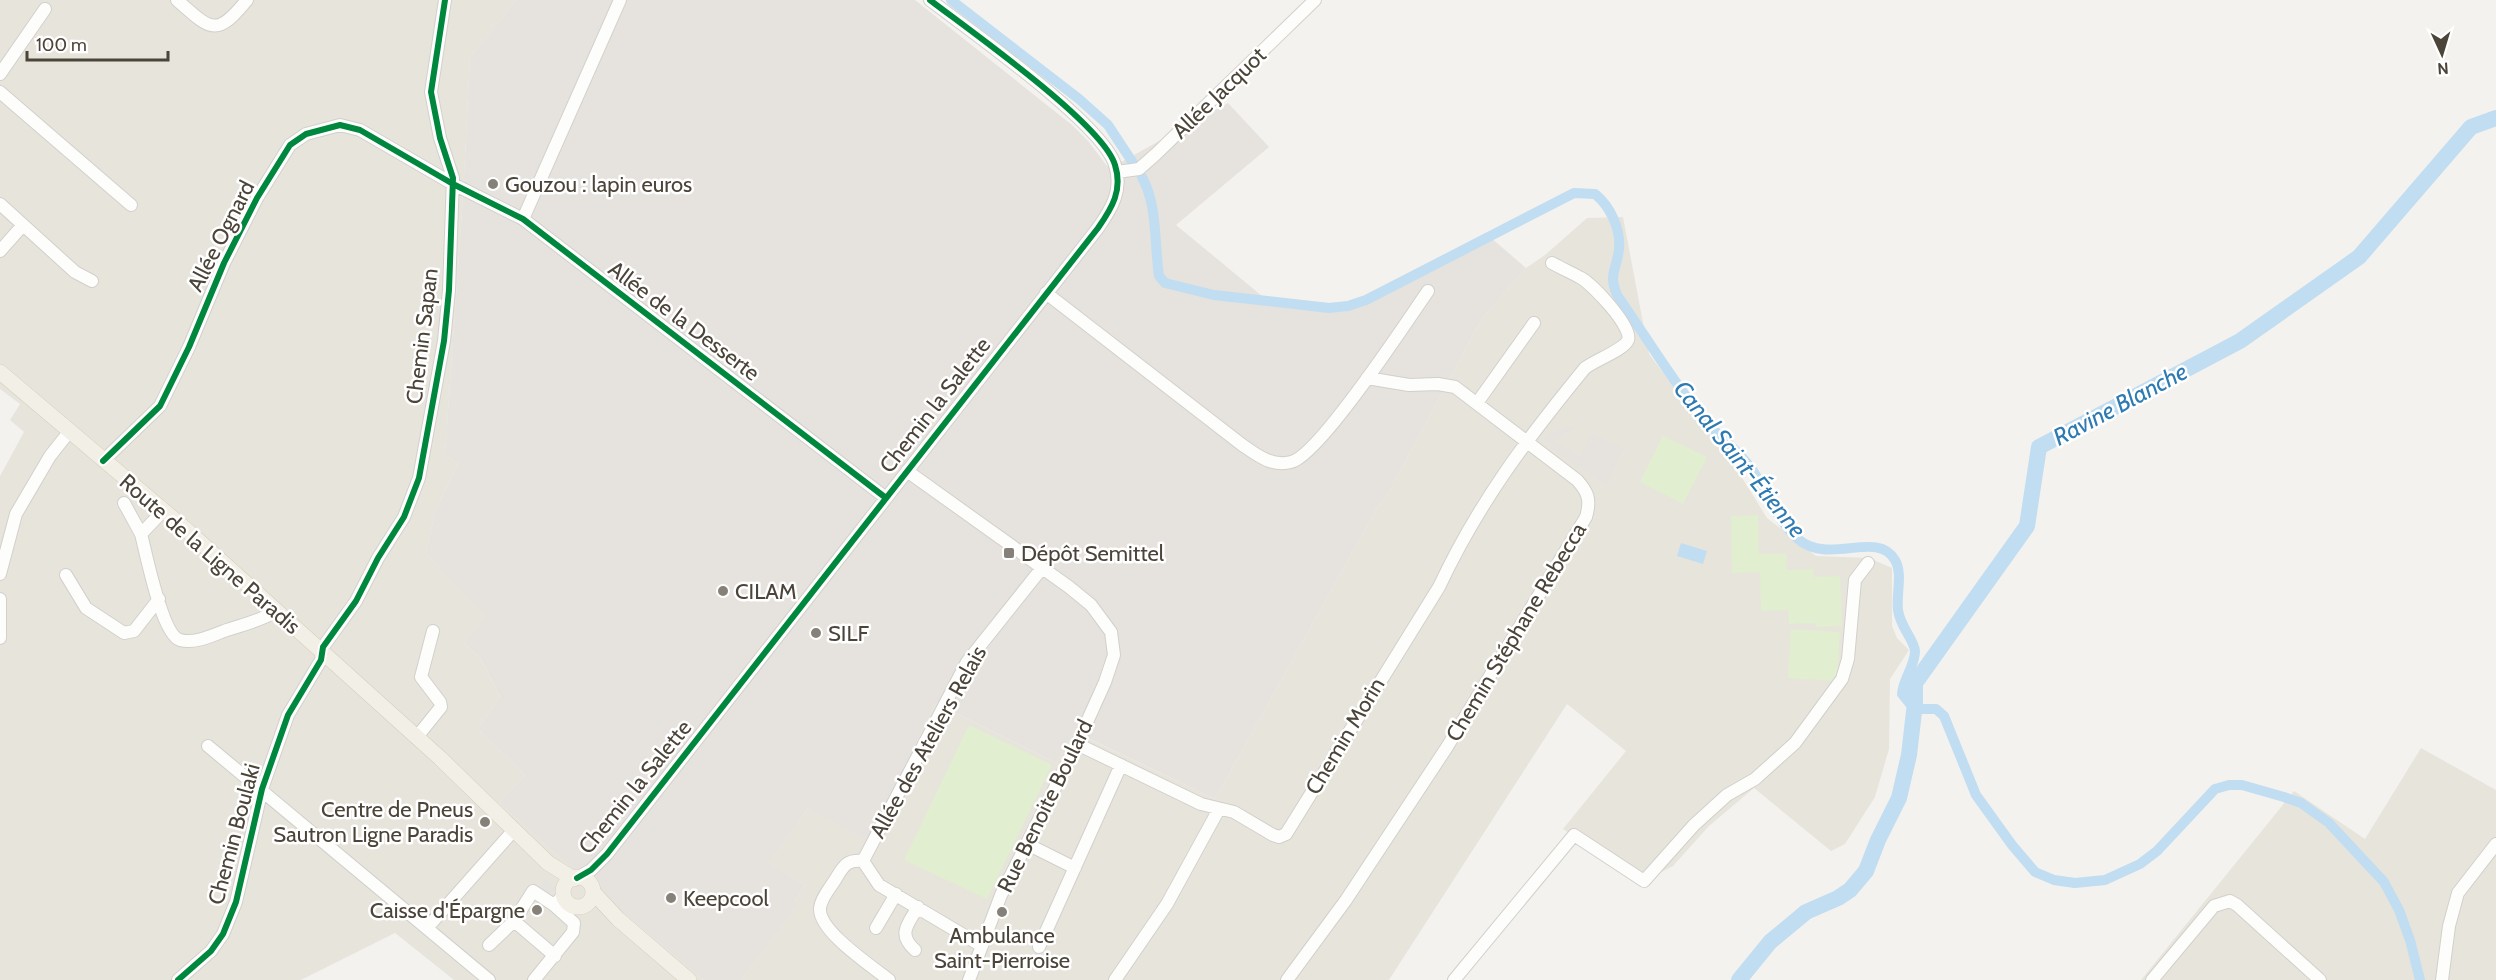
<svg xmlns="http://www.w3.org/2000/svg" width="2496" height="980" viewBox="0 0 2496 980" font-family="Cabin,sans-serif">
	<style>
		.residential { fill: #e7e4dc }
		.industrial { fill: #e6e2de }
		.green { fill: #e1eecf }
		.parking { fill: #e6e3df }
		.water { fill: #c0ddf1 }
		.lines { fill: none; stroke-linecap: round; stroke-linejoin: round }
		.canal { stroke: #c0ddf1; stroke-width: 10 }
		.river { stroke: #c0ddf1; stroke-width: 16 }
		.minor-casing { stroke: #d2d0cb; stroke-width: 14 }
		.major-casing { stroke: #d6cebb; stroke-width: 16 }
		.minor { stroke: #fdfdfc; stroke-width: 12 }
		.major { stroke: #f2efe6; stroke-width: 15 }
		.cycleway-casing { stroke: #fff; stroke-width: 10 }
		.cycleway { stroke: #00873e; stroke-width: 6 }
		.poi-dot { fill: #868178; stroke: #fff; stroke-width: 2 }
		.labels { text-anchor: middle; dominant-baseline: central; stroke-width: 5; stroke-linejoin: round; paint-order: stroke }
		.street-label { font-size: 22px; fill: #4b4439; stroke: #fff }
		.poi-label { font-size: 22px; fill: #4b4439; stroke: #fff; text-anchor: start }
		.water-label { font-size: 24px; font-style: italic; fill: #2e7ab2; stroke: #fff }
	</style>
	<rect width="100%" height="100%" fill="#f4f2ee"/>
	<path class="residential" d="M 0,0 L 516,0 L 470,57 L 463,196 L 445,455 L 458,464 L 435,512 L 426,554 L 488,617 L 464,643 L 481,659 L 500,697 L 478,729 L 525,775 L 499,803 L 580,876 L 703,980 L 454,980 L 395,933 L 301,980 L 0,980 L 0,476 L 24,432 L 10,420 L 20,404 L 0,389 Z
		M 1623,217 L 1649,354 L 1739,473 L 1767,518 L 1816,556 L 1869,558 L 1892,568 L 1892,626 L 1897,638 L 1909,650 L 1890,679 L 1889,749 L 1875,797 L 1845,844 L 1831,851 L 1754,788 L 1709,826 L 1673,866 L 1644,881 L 1563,829 L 1626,751 L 1567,704 L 1389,980 L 741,980 L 796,904 L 795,901 L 805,885 L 767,863 L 808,808 L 905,767 L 936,703 L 1056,763 L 1072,731 L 1215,799 L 1377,508 L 1390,490 L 1481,320 L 1526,268 L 1545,255 L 1587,218 Z
		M 2421,748 L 2496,790 L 2496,980 L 2141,980 L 2294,791 L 2365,839 Z"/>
	<path class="industrial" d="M 516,0 L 915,0 L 1072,125 L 1088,141 L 1107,166 L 1123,161 L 1228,103 L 1269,147 L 1176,225 L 1262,296 L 1333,312 L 1347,311 L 1372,302 L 1490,237 L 1526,268 L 1481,320 L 1390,490 L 1377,508 L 1215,799 L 1073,731 L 1056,763 L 936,703 L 869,841 L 808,808 L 768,863 L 805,885 L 795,901 L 797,904 L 741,980 L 703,980 L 580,876 L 499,803 L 525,775 L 478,729 L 500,697 L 481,659 L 464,643 L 487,617 L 426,554 L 435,512 L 458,464 L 445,455 L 463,196 L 470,57 Z"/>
	<path class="green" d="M 1663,436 L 1707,457 L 1683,504 L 1640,482 Z
		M 1758,515 L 1759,554 L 1786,553 L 1787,570 L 1813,569 L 1814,577 L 1840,576 L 1842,626 L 1816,627 L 1815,623 L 1789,624 L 1788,610 L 1761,611 L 1760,572 L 1732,573 L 1731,516 Z
		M 1791,629 L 1840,632 L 1837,681 L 1788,678 Z
		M 969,725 L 1052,765 L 987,899 L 904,860 Z"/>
	<path class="parking" d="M 1568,425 L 1574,428 L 1551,445 L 1544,438 Z
		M 1591,433 L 1624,448 L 1607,485 L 1551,449 L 1557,443 L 1581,455 Z
		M 836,691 L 912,750 L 905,765 L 829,699 Z
		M 885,750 L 904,767 L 881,811 L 875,816 L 865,797 L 855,787 Z
		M 545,877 L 557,889 L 567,908 L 582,914 L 569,928 L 533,900 Z"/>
	<path class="water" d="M 1681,543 L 1707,551 L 1703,564 L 1677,556 Z"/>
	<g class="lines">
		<path class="canal" d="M 951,0 L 1079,99 L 1108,125 L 1135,166
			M 1142,177 C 1158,206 1154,243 1159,276 L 1165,283 L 1214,295 L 1329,308 L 1348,306 L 1366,300 L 1574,193 L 1595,194 C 1610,206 1621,229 1619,249 C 1617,269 1608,274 1617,295 C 1645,335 1670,377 1700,415 C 1716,435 1739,450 1753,471 C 1768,493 1777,521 1798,539 C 1829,566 1877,529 1895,560 C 1903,573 1896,595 1898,610 C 1900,627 1914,639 1915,651 C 1915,666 1903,679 1902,694 L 1914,709 L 1936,709 L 1944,716 L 1976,795 L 2012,845 L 2035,872 L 2054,880 L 2075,883 L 2105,880 L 2140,864 L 2157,851 L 2215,789 L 2229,785 L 2242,785 L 2284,797 L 2301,803 L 2329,823 L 2384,882 L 2399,910 L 2410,940 L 2420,980"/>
		<path class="river" d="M 1739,980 L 1770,942 L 1806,912 L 1838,898 L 1850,890 L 1866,871 L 1878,840 L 1899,798 L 1909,755 L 1915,703 L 1915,683 L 2027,526 L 2039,447 L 2240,341 L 2359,257 L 2471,127 L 2496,118"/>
		<g class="minor-casing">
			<path id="minor" d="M 177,0 C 211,30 216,38 247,0
				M 0,74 L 45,9
				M 0,92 L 131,205
				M 1117,172 L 1139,169 L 1156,154 L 1315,0
				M 0,204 L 75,272 L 92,281
				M 523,219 L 620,0
				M 0,251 L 23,225
				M 1046,293 L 1241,444 C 1257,455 1271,467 1291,462 C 1319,456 1407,321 1428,291
				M 1477,403 L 1534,323
				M 103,461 L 160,406 L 189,347 L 224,263 L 257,198 L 290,145 L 306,134 L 340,125 L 360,130 L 453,184 L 523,219 L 886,498
				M 907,471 L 1069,587 L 1091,605 L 1111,632 L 1114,655 L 1105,682 L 1077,744 L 1001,895 L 969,980
				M 124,503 L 141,534
				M 163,511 L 141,534 C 146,553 162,635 180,640 C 194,644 211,636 224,631 C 241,625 261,621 276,611
				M 0,574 L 16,514 L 50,456 L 69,432
				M 66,575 L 86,608 L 124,633 L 134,631 L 159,599
				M 0,599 L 0,638
				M 416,738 L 441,707 L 440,702 L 421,677 L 433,631
				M 1077,744 L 1201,804 L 1234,812 L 1273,835 L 1279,837 L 1286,834 L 1439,587 C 1479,502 1526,440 1585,368 C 1595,360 1624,350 1628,340 C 1633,327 1593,285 1581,278 C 1572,273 1561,268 1552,263
				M 208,746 L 489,980
				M 1027,844 L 1075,868
				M 863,861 L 967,662 L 1042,568
				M 863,861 C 846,859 843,867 835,880 C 830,888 821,898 820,908 C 818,931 872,966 889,980
				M 863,861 L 879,885 L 982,946
				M 577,878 L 591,870 L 607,854 L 1098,228 C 1112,208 1123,190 1115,165 C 1103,124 969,30 930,0
				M 554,905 L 533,891 L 514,921 L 555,956
				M 427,928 L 514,830
				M 876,928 L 896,894
				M 489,945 L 514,921
				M 1039,947 L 1121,765
				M 915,950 C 897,934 908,924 918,907
				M 178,980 L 211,951 L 223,934 L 236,902 L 262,789 L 288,715 L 321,660 L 323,647 L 356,601 L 378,558 L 404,517 L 419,478 L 444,341 L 449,290 L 453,178 L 440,138 L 431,92 L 445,0
				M 534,980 L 573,932 L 574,923 L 554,905 L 564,895
				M 1115,980 L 1167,904 L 1219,809
				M 1287,980 L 1346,900 L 1447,747 L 1586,517 C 1591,500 1588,492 1577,480 L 1455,387 L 1438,384 L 1409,385 L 1367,378
				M 1454,980 L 1574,835 L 1644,881 L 1694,825 L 1727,795 L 1755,779 L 1795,743 L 1842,679 L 1848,659 L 1855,580 L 1868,563
				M 2152,980 L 2214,906 L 2230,901 L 2237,905 L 2320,980
				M 2442,980 L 2449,926 L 2458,893 L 2496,844"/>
		</g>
		<g class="major-casing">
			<path id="major" d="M 0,372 L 189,532 L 440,758 L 548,863 L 574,879
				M563 892a15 15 0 1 1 30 0a15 15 0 1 1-30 0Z
				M 593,892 L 618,919 L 689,980"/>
		</g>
		<use href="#minor" class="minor"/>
		<use href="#major" class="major"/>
		<g class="cycleway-casing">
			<path id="cycleway" d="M 103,461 L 160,406 L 189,347 L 224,263 L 257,198 L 290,145 L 306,134 L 340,125 L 360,130 L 453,184 L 523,219 L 886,498
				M 577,878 L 591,870 L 607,854 L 1098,228 C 1112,208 1123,190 1115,165 C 1103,124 969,30 930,0
				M 178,980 L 211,951 L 223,934 L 236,902 L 262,789 L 288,715 L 321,660 L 323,647 L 356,601 L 378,558 L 404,517 L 419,478 L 444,341 L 449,290 L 453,178 L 440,138 L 431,92 L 445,0"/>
		</g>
		<use href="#cycleway" class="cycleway"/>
	</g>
	<g class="poi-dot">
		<circle cx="493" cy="184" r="6"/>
		<rect x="1003" y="547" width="12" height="12" rx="3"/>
		<circle cx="723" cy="591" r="6"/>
		<circle cx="816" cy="633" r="6"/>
		<circle cx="485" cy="822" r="6"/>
		<circle cx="671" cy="898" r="6"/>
		<circle cx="537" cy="910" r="6"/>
		<circle cx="1002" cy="912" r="6"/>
	</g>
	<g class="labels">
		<g class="street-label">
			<text transform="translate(1219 93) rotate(-44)">Allée Jacquot</text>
			<text transform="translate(221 236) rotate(-63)">Allée Ognard</text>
			<text transform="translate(684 321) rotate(37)">Allée de la Desserte</text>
			<text transform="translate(422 336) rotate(-83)">Chemin Sapan</text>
			<text transform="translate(935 405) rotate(-52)">Chemin la Salette</text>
			<text transform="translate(210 554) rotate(41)">Route de la Ligne Paradis</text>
			<text transform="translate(1516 632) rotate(-59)">Chemin Stéphane Rebecca</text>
			<text transform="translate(1345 736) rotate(-59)">Chemin Morin</text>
			<text transform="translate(928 742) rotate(-61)">Allée des Ateliers Relais</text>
			<text transform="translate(635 787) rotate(-51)">Chemin la Salette</text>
			<text transform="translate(1045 806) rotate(-64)">Rue Benoite Boulard</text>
			<text transform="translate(234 834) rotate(-75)">Chemin Boulaki</text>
		</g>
		<g class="poi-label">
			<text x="505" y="184">Gouzou : lapin euros</text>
			<text x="1021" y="553">Dépôt Semittel</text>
			<text x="735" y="591">CILAM</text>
			<text x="828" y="633">SILF</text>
			<text x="473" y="809" text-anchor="end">Centre de Pneus<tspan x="473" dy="25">Sautron Ligne Paradis</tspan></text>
			<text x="683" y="898">Keepcool</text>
			<text x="525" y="910" text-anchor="end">Caisse d'Épargne</text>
			<text x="1002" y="935" text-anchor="middle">Ambulance<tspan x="1002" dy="25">Saint-Pierroise</tspan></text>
		</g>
		<g class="water-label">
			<text transform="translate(2120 404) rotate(-28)">Ravine Blanche</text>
			<text transform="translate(1740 459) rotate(51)">Canal Saint-Étienne</text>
		</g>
	</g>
	<g transform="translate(2442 54) rotate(176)" stroke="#ffffff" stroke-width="4.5" paint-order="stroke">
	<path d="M0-4.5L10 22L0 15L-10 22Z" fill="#4b4439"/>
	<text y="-9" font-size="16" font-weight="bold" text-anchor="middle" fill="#4b4439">N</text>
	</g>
	<path d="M27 51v9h141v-9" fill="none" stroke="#4b4439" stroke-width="3"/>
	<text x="36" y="51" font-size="18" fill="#4b4439" stroke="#ffffff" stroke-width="4.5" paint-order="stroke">100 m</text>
</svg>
